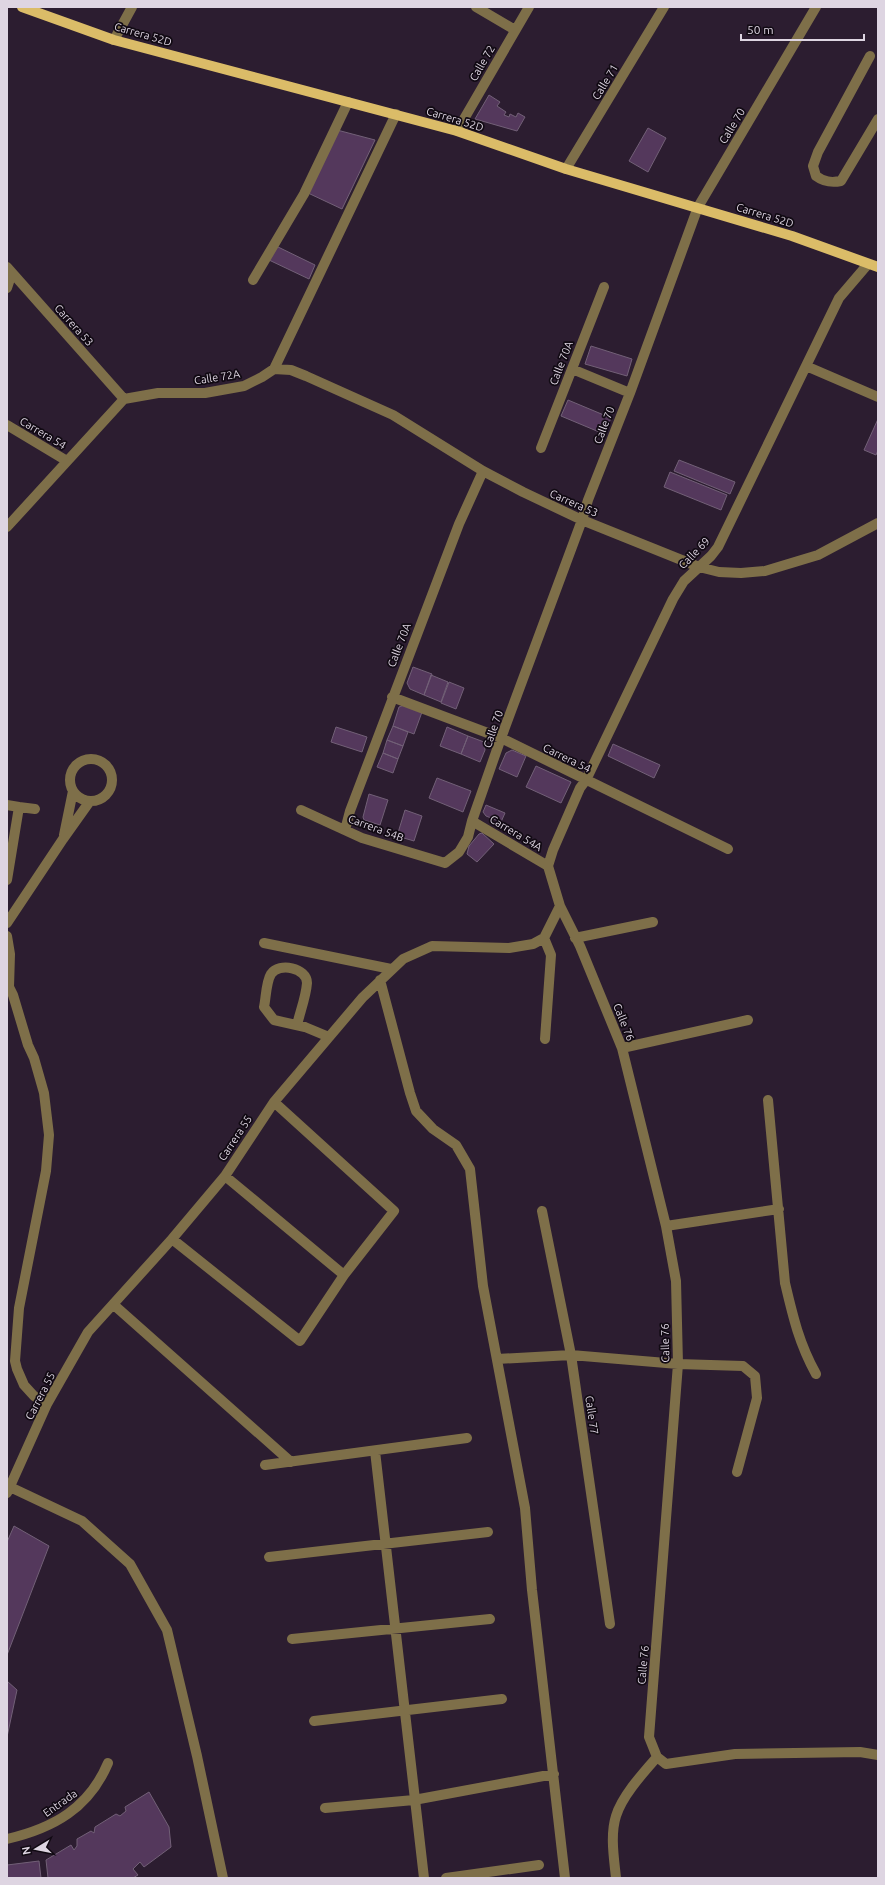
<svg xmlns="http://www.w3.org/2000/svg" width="885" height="1885" viewBox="0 0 885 1885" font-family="Ubuntu,sans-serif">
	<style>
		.building { fill: #54385c; stroke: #726077 }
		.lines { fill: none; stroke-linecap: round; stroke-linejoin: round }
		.minor { stroke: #7e6f49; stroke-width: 10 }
		.major { stroke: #dbbc68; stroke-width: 10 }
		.labels { text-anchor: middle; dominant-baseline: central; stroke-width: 3.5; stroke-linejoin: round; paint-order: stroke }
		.street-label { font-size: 11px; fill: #ded5e2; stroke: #110a13 }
	</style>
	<rect width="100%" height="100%" fill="#2c1d30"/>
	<path class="building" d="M 489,95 L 500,102 L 497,106 L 506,112 L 504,115 L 509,117 L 510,114 L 516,117 L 518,113 L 525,117 L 517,131 L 475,119 Z
		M 648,128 L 666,138 L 648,172 L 629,161 Z
		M 337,130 L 375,140 L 342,209 L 308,193 Z
		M 276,246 L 315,265 L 309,279 L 269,260 Z
		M 591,346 L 632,359 L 627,376 L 585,364 Z
		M 568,400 L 611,418 L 604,434 L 561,416 Z
		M 878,419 L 878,450 L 876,455 L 864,450 Z
		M 679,460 L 735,482 L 730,494 L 674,471 Z
		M 670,472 L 727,495 L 721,510 L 664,487 Z
		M 413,667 L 432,674 L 424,695 L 410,689 L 407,683 Z
		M 431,675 L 448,682 L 441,702 L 424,695 Z
		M 449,682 L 464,688 L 456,709 L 441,703 Z
		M 404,705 L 422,712 L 414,734 L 393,726 L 399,707 Z
		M 393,726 L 408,732 L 403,746 L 387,740 Z
		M 336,727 L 367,737 L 362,752 L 331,742 Z
		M 447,727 L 468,736 L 461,754 L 440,746 Z
		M 468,736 L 484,742 L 485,750 L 480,762 L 461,754 Z
		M 387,740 L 403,746 L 398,759 L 383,753 Z
		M 613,744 L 660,765 L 654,778 L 608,756 Z
		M 512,750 L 526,756 L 517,777 L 499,769 L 506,753 Z
		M 383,753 L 398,759 L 393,773 L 377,767 Z
		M 536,766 L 571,782 L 561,803 L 526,787 Z
		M 437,778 L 471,791 L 463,812 L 429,798 Z
		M 369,794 L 388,800 L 380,825 L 364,820 L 363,817 Z
		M 486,805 L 505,813 L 501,822 L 486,816 L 483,812 Z
		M 405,810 L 422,816 L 414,841 L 397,836 Z
		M 482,833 L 494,844 L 477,862 L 467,854 L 469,846 L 479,834 Z
		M 14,1526 L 49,1546 L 7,1655 L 7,1542 Z
		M 7,1681 L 17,1690 L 7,1737 Z
		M 149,1792 L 169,1827 L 171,1847 L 144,1867 L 140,1862 L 133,1869 L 138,1875 L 133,1878 L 48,1878 L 46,1860 L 71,1845 L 74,1850 L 77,1846 L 77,1839 L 91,1831 L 94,1833 L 95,1827 L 116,1814 L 120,1816 L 126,1811 L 125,1807 Z
		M 39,1861 L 41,1878 L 7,1878 L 7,1865 Z"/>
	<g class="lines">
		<path class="minor" d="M 476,7 L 515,30
			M 114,40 L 132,7
			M 870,56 L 818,152 L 813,166 L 816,176 C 824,182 831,183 841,181 L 878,119
			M 457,131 L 529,7
			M 566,169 L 664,7
			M 7,267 L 124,399
			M 253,280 L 304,194 L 348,102
			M 7,288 L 12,273
			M 806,366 L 878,397
			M 274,369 L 291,370 L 306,376 L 393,415 L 483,471 L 523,492 L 582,520 L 699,567 L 719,572 L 741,573 L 765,571 L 818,555 L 878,523
			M 572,369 L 630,393
			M 7,425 L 67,461
			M 541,448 L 604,287
			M 7,527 L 124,399 L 158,393 L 205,393 L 244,386 L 262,377 L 274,369 L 396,114
			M 392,697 L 501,738 L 728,849
			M70 780a21 21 0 1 1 42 0a21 21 0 1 1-42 0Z
			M 7,805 L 19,807 L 7,880
			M 19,807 L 35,809
			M 301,810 L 362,838 L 445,863 L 459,852 L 468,837 L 472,821 L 501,738 L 582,520 L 588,500 L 630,393 L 698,207 L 816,7
			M 472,821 L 548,866
			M 345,830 L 350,811 L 459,524 L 483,471
			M 64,835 L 73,791
			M 548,866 L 560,906 L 580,946 L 622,1048 L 666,1226 L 676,1281 L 678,1364 L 649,1737 L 657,1757 L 666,1764 L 735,1754 L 860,1752 L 878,1755
			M 548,866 L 553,850 L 580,788 L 586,780 L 673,599 L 684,581 L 711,556 L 718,547 L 839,298 L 868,264
			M 7,923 L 63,839 L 90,801
			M 7,936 L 10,954 L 9,987 L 13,995 L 28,1045 L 34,1058 L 44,1093 L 49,1135 L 46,1171 L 19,1308 L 15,1361 L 17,1369 L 24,1385 L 34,1396 L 47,1404
			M 544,938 L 551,955 L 545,1039
			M 575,938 L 653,922
			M 264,943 L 391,969
			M 380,980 L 410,1093 L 416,1111 L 433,1129 L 456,1145 L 470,1169 L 483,1286 L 525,1508 L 532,1590 L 565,1878
			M 297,1025 C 300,1012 306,997 307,983 C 307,968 279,962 271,974 C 266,982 266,998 264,1007 L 274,1020 L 305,1027 L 329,1037
			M 622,1048 L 748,1020
			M 768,1100 L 785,1283 C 793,1317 799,1343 816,1374
			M 225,1176 L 344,1275
			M 542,1211 L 571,1355 L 610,1624
			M 666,1226 L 779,1209
			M 172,1239 L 300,1341 L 344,1275 L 394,1211 L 274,1102
			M 114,1305 L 291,1462
			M 497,1359 L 571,1355 L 678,1364 L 743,1366 L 755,1376 L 757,1398 L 737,1472
			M 375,1451 L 424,1878
			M 265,1465 L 467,1438
			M 10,1487 L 82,1521 L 130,1564 L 167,1630 L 197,1756 L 223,1878
			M 7,1493 L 47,1404 L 88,1332 L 172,1239 L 225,1176 L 274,1102 L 363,997 L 403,959 L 432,946 L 509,948 L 533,944 L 544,938 L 560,906
			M 269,1557 L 488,1532
			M 292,1639 L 490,1619
			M 314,1721 L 502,1699
			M 325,1808 L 414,1800 L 554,1774
			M 7,1839 C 54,1828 89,1808 108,1763
			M 446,1878 L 539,1865
			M 616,1878 C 614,1858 610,1835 616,1816 C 622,1796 643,1773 657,1757"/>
		<path class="major" d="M 22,7 L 114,40 L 457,131 L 566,169 L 792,236 L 878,267"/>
	</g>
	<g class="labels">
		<g class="street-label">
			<text transform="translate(143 34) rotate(16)">Carrera 52D</text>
			<text transform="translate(482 63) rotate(-60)">Calle 72</text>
			<text transform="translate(605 82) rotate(-59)">Calle 71</text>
			<text transform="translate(455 119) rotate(17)">Carrera 52D</text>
			<text transform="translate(732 126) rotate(-59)">Calle 70</text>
			<text transform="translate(765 215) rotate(17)">Carrera 52D</text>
			<text transform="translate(74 325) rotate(48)">Carrera 53</text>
			<text transform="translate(561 363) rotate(-69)">Calle 70A</text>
			<text transform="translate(217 377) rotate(-9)">Calle 72A</text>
			<text transform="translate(604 425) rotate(-69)">Calle 70</text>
			<text transform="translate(43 433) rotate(31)">Carrera 54</text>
			<text transform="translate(574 503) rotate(24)">Carrera 53</text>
			<text transform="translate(694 553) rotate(-46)">Calle 69</text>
			<text transform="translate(399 645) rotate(-69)">Calle 70A</text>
			<text transform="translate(493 729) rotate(-71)">Calle 70</text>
			<text transform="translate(567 758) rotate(26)">Carrera 54</text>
			<text transform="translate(376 828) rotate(20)">Carrera 54B</text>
			<text transform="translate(516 833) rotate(31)">Carrera 54A</text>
			<text transform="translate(624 1022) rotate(68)">Calle 76</text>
			<text transform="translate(235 1138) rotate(-57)">Carrera 55</text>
			<text transform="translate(665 1343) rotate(-91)">Calle 76</text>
			<text transform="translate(40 1396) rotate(-63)">Carrera 55</text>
			<text transform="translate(592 1415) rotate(82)">Calle 77</text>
			<text transform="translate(643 1665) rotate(-85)">Calle 76</text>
			<text transform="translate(60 1803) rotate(-35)">Entrada</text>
		</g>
	</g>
	<rect width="885" height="1885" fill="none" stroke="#ded5e2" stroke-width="16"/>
	<g transform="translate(36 1849) rotate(260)" stroke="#110a13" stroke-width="3" paint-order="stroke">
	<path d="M0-3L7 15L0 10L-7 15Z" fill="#ded5e2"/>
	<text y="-6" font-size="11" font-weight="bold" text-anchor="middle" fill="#ded5e2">N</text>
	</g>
	<path d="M741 34v6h123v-6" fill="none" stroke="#ded5e2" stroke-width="2"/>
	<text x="747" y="34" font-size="12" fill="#ded5e2" stroke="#110a13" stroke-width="3" paint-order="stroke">50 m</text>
</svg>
